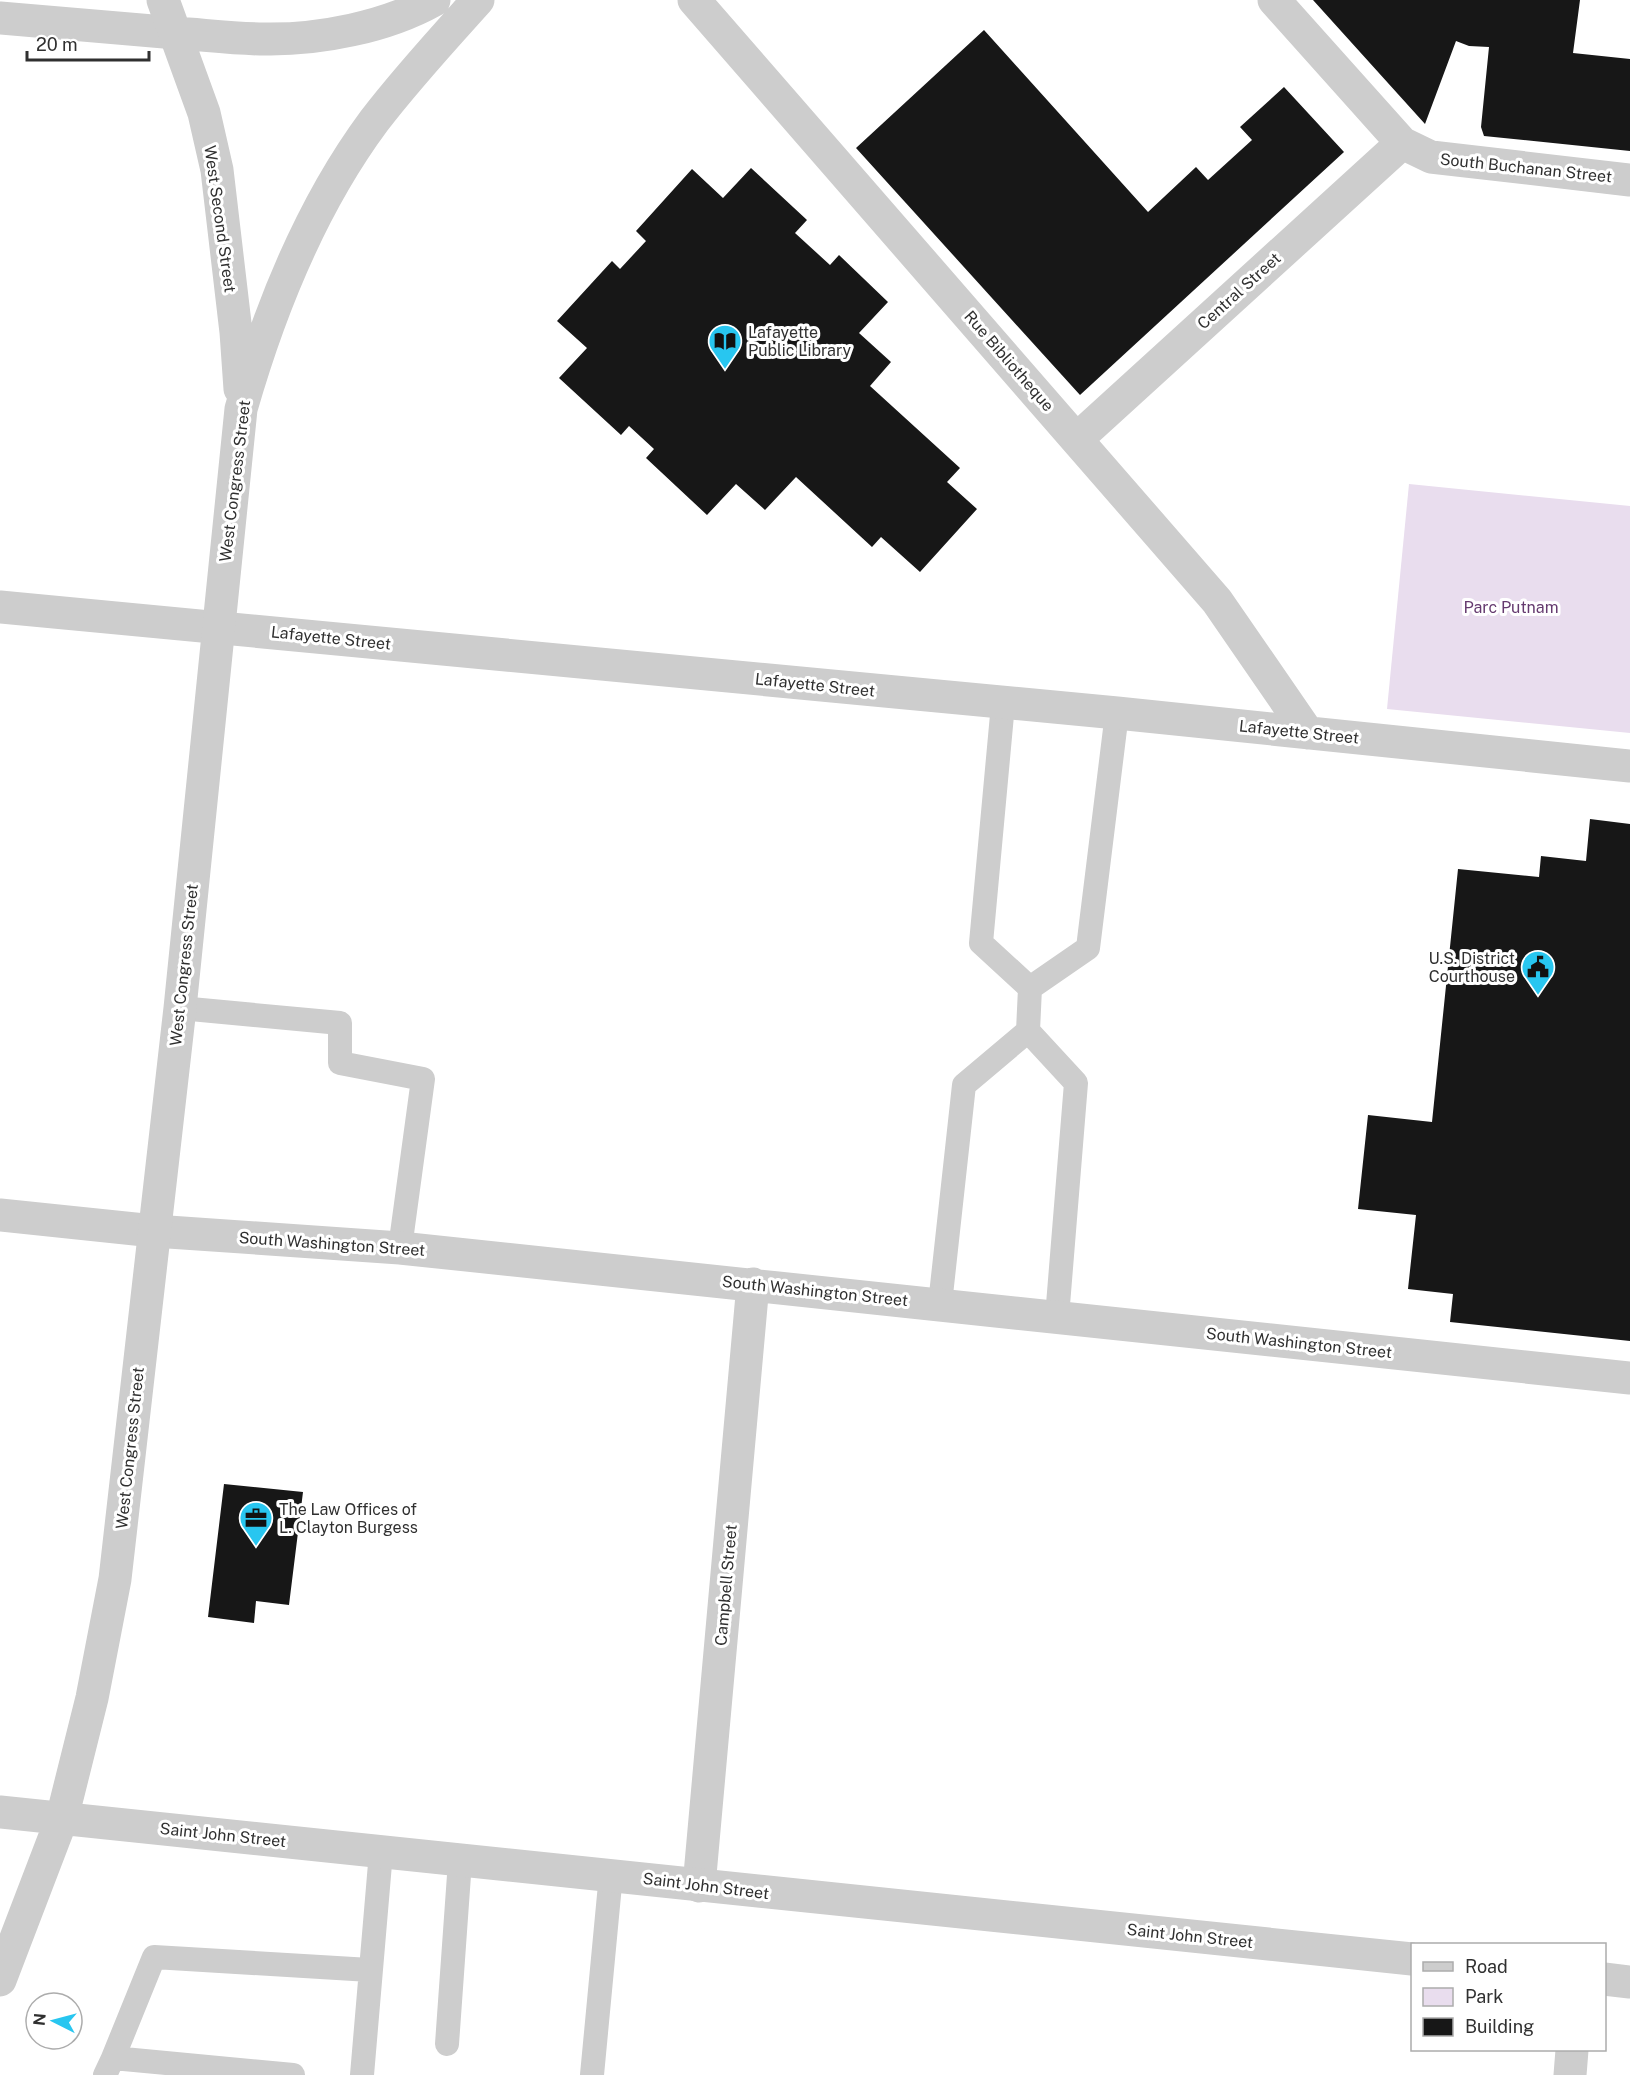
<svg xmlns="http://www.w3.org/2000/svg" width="1630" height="2075" viewBox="0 0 1630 2075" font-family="'Public Sans',sans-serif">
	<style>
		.green { fill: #e9ddee }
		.building { fill: #171717 }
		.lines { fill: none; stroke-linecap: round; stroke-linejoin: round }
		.service { stroke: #cdcdcd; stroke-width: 24 }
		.minor { stroke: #cdcdcd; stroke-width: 33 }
		.tertiary { stroke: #cdcdcd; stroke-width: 33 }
		.labels { text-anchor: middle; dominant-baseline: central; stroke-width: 6; stroke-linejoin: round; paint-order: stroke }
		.street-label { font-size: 16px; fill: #303030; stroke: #fff }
		.poi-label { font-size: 16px; fill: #303030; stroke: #fff; text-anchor: start }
		.park-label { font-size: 16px; fill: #653a6f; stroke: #fff }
	</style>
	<rect width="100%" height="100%" fill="#fff"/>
	<path class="green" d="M 1409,484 L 1630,506 L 1630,733 L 1387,709 Z"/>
	<path class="building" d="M 1313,0 L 1580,0 L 1573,53 L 1630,59 L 1630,151 L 1484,136 L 1481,127 L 1489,47 L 1469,46 L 1456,41 L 1425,124 Z
		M 984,30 L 1148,212 L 1196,167 L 1208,180 L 1252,140 L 1240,127 L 1284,87 L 1344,152 L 1080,395 L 856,148 Z
		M 751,168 L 807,220 L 795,233 L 830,265 L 839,255 L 888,302 L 859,333 L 891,362 L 870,386 L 960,468 L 947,482 L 977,509 L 920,572 L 881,537 L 872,547 L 796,477 L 765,510 L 736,484 L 707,515 L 646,458 L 654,449 L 629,426 L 621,435 L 559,378 L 587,348 L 557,321 L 612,261 L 620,269 L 646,241 L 636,231 L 692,169 L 723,198 Z
		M 1590,819 L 1630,824 L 1630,1341 L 1450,1322 L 1453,1294 L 1408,1289 L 1416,1215 L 1358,1209 L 1368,1115 L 1432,1122 L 1458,869 L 1539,877 L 1541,856 L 1586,861 Z
		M 224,1484 L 303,1492 L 289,1605 L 256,1601 L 254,1623 L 208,1617 Z"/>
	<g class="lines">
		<path class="service" d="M 1003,704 L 981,943 L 1030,988 L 1028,1031
			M 1030,988 L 1088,948 L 1117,713
			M 180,1008 L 340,1023 L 340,1063 L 423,1079 L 400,1248
			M 940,1304 L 964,1085 L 1028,1031 L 1076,1083 L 1057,1317
			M 447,2044 L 460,1861
			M 113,2058 L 154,1957 L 370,1970
			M 105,2075 L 113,2058 L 293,2075
			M 362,2075 L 381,1852
			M 592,2075 L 611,1874"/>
		<path class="minor" d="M 694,0 L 1217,601 L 1308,733
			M 1274,0 L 1402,143 L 1431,157 L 1630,180
			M 0,18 L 176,33
			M 1077,439 L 1402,143
			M 0,607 L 1117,713 L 1630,766
			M 0,1215 L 154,1231 L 400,1248 L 1630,1378
			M 699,1886 L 753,1284
			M 1570,2075 L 1572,2050"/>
		<path class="tertiary" d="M 163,0 L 204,113 L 217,170 L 236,332 L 240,389
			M 176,33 C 205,35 235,39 264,39 C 319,40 386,27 434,0
			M 0,1812 L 1412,1959
			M 1604,1979 L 1630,1982
			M 0,1980 L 62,1818 L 92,1698 L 115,1579 L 180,1008 L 241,409 C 270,308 311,206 374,121 C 406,79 442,40 478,0"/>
	</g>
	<defs>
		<g id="library-pin" transform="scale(1.725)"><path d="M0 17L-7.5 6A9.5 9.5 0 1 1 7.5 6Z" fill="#28c6f0" stroke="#fff"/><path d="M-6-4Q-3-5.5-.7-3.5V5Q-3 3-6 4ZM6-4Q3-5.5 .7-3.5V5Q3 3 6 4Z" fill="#111"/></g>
		<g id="civic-pin" transform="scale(1.725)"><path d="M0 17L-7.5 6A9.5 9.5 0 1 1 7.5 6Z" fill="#28c6f0" stroke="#fff"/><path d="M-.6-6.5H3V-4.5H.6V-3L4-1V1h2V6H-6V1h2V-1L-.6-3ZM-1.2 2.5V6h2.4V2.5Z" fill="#111"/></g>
		<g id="office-pin" transform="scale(1.725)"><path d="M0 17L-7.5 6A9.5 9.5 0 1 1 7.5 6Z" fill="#28c6f0" stroke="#fff"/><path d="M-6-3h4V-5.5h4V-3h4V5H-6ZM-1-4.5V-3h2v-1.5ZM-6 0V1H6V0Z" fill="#111"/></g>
	</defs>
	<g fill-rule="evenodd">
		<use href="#library-pin" x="725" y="341"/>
		<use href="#civic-pin" x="1538" y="967"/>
		<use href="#office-pin" x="256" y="1518"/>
	</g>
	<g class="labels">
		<g class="street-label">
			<text transform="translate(1526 168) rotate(6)">South Buchanan Street</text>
			<text transform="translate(220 219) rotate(82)">West Second Street</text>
			<text transform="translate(1239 291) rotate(-42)">Central Street</text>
			<text transform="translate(1009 361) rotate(49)">Rue Bibliotheque</text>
			<text transform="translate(235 481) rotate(-83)">West Congress Street</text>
			<text transform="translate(331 638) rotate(6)">Lafayette Street</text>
			<text transform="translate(815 685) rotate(6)">Lafayette Street</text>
			<text transform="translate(1299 732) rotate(6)">Lafayette Street</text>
			<text transform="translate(184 965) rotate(-84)">West Congress Street</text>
			<text transform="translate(332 1244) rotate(4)">South Washington Street</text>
			<text transform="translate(815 1291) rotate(6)">South Washington Street</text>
			<text transform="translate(1299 1343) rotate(6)">South Washington Street</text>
			<text transform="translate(130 1448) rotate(-84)">West Congress Street</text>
			<text transform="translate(726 1585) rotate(-85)">Campbell Street</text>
			<text transform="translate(223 1835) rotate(6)">Saint John Street</text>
			<text transform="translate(706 1886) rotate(7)">Saint John Street</text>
			<text transform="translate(1190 1936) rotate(6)">Saint John Street</text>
		</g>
		<g class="poi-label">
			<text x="748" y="332">Lafayette<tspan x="748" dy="18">Public Library</tspan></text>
			<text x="1515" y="958" text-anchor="end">U.S. District<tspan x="1515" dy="18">Courthouse</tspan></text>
			<text x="279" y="1509">The Law Offices of<tspan x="279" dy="18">L. Clayton Burgess</tspan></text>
		</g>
		<g class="park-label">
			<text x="1511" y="607">Parc Putnam</text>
		</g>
	</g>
	<rect x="1411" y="1943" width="195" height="108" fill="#ffffff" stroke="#acacac" stroke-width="1.5"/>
	<rect x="1423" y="1962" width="30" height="9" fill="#cdcdcd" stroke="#acacac" stroke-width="1.5"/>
	<text x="1465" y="1973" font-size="18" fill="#303030">Road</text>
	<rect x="1423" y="1988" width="30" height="18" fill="#e9ddee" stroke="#acacac" stroke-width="1.5"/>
	<text x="1465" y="2003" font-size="18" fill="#303030">Park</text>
	<rect x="1423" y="2018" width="30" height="18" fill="#171717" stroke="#acacac" stroke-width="1.5"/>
	<text x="1465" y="2033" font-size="18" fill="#303030">Building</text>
	<g transform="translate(54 2021) rotate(276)"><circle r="28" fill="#ffffff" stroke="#acacac" stroke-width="1.5"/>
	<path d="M0-4.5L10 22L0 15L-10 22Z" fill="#28c6f0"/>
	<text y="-9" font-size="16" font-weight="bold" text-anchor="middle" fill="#303030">N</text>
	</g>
	<path d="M27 51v9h122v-9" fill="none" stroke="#303030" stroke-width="3"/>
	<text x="36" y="51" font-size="18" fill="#303030" stroke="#ffffff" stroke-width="4.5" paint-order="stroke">20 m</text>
</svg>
